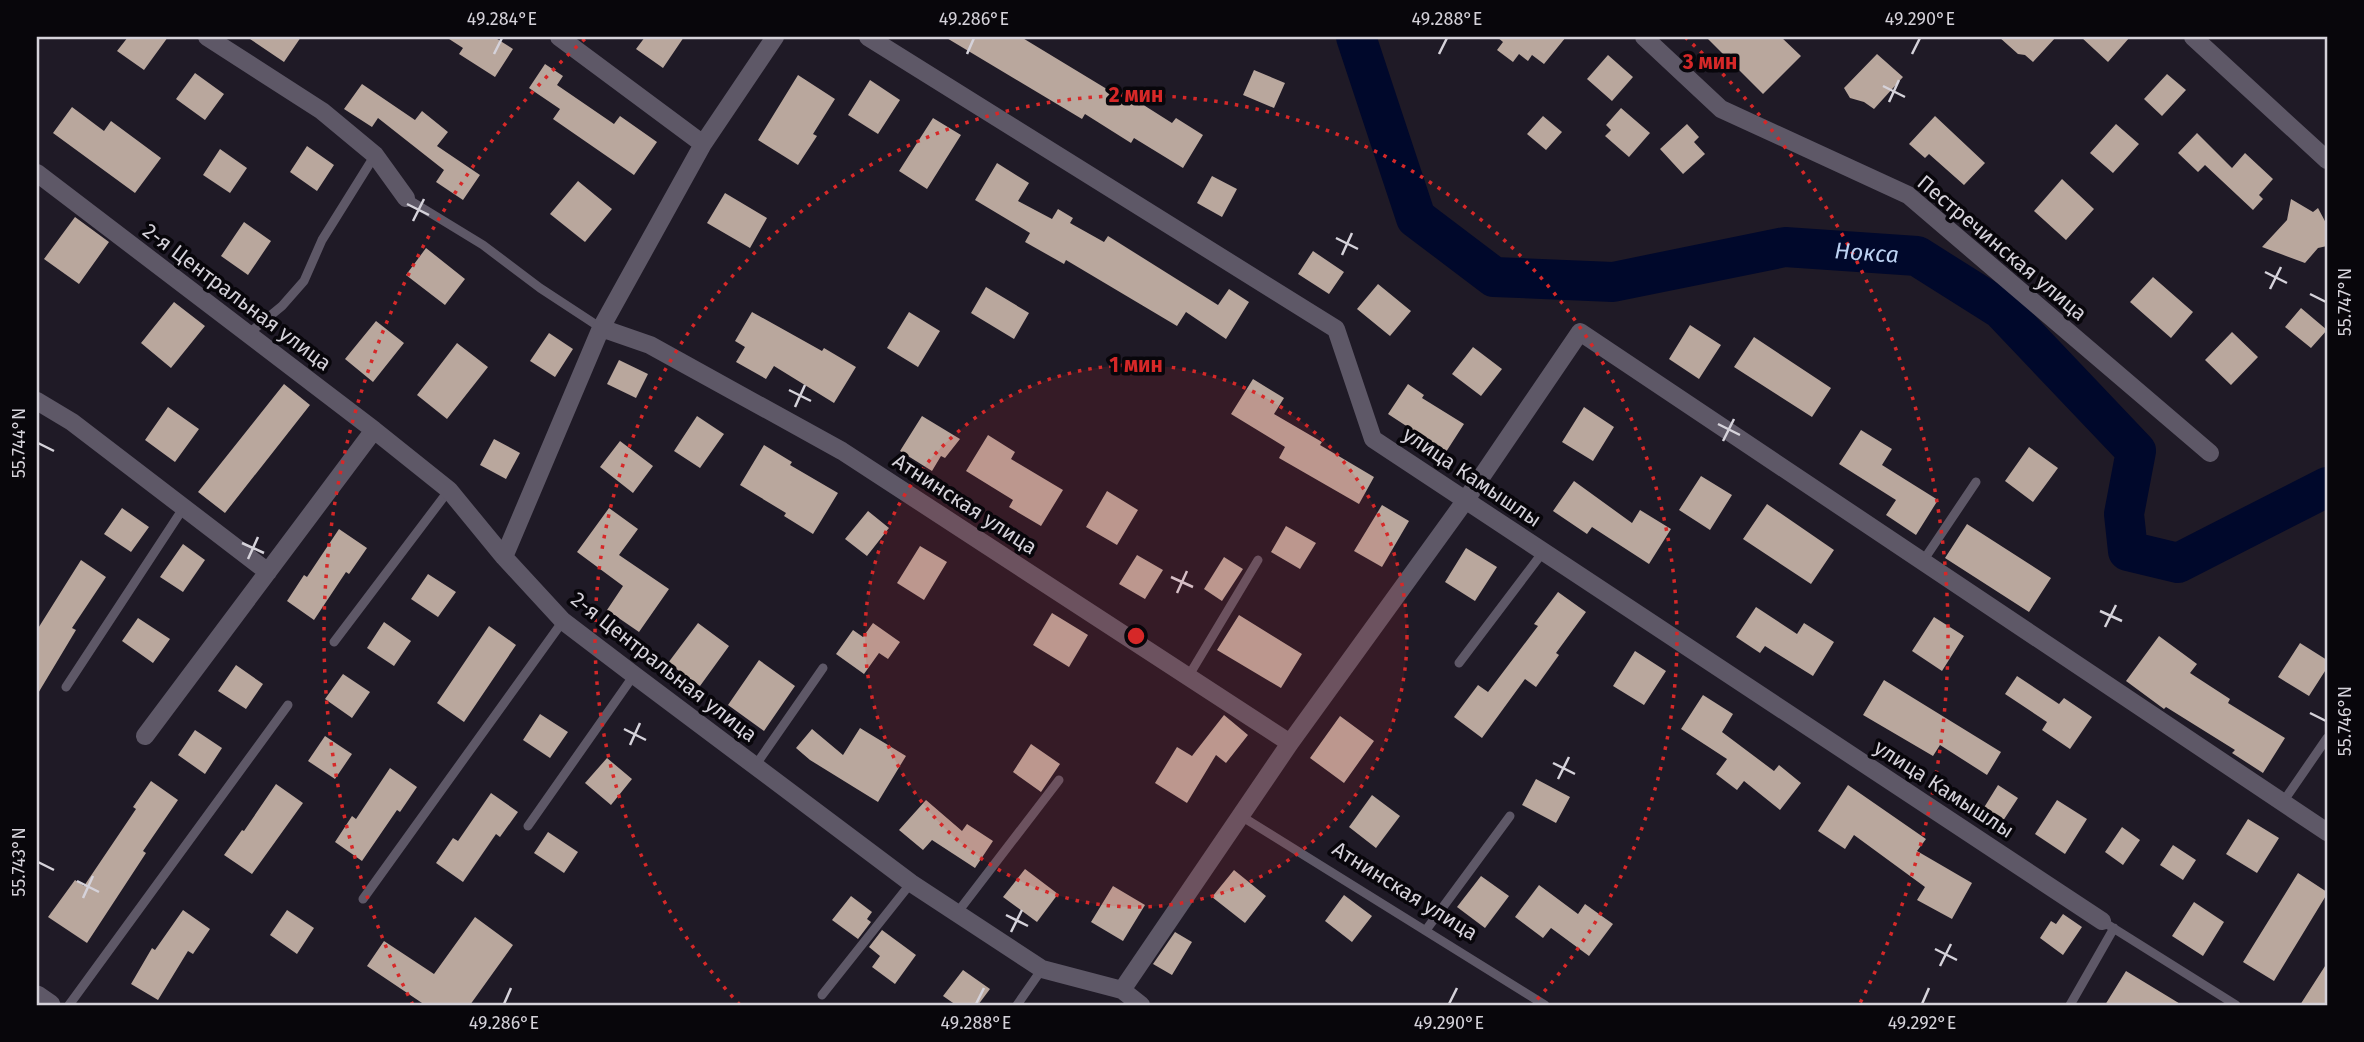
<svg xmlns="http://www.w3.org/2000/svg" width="2364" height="1042" viewBox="0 0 2364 1042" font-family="'Fira Sans',sans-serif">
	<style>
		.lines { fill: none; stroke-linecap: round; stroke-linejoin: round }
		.river { stroke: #00082b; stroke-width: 40 }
		.building { fill: #b9a79d }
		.service { stroke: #5e5867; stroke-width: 9 }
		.minor { stroke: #5e5867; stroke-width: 18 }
		.tertiary { stroke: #5e5867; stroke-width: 21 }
		.ticks { fill: none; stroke: #d5d2da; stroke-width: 2.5 }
		.ring { fill: none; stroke: #d62828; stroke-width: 3.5; stroke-dasharray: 3.5 7 }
		.labels { text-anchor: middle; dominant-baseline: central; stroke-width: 7; stroke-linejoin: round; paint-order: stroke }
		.street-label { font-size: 21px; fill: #d5d2da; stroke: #08060b }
		.water-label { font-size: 23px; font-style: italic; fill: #bbd1f1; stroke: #08060b }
		.centre { fill: #d62828; stroke: #08060b; stroke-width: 3.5 }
		.ring-label { font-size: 21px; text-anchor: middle; font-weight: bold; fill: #d62828; stroke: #08060b; stroke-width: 7; stroke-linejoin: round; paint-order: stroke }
		.neatline { fill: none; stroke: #d5d2da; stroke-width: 2.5 }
		.ticks-label { font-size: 18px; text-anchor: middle; fill: #d5d2da }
	</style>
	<rect width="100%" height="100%" fill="#1f1a26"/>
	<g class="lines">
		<path class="river" id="s1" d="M 1356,37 L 1416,218 L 1494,277 L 1613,282 L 1785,247 L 1917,256 L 2001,309 L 2136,451 L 2124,514 L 2128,551 L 2178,563 L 2327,487"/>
	</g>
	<path class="building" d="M 128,37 L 168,37 L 144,70 L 117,51 Z
		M 247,37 L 301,37 L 284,62 Z
		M 446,37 L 494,37 L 513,49 L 495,77 L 459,54 L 463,48 Z
		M 645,37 L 684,37 L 663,68 L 636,49 Z
		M 945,37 L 1021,37 L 1120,97 L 1123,92 L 1172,123 L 1176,118 L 1203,135 L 1183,168 L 1134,138 L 1131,143 L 1085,114 L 1082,119 Z
		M 1497,37 L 1566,37 L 1544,64 L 1532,55 L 1528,61 L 1519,54 L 1513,62 L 1497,50 L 1503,42 Z
		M 1706,37 L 1781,37 L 1801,56 L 1763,94 Z
		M 1999,37 L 2056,37 L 2033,62 L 2025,55 L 2018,54 Z
		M 2081,37 L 2130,37 L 2108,62 Z
		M 1877,54 L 1903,77 L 1874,109 L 1864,102 L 1850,98 L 1844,88 Z
		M 1608,55 L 1633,77 L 1612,101 L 1587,79 Z
		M 545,64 L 563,76 L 557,85 L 614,124 L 620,116 L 657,142 L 634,175 L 553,119 L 560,109 L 529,88 Z
		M 1254,70 L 1285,83 L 1274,108 L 1243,95 Z
		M 195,73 L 224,94 L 205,120 L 176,99 Z
		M 2167,74 L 2186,90 L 2162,116 L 2144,99 Z
		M 798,75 L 835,99 L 813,134 L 817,136 L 798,165 L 758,140 Z
		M 870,80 L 900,100 L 878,134 L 848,115 Z
		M 362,84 L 415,120 L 422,111 L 448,132 L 437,146 L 480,175 L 463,200 L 436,182 L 444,170 L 378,118 L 372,127 L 344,109 Z
		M 72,107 L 104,131 L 111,121 L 161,158 L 135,193 L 53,133 Z
		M 1621,108 L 1650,133 L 1629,157 L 1605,136 L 1611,130 L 1606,125 Z
		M 1543,116 L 1562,132 L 1546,150 L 1527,134 Z
		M 1935,116 L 1985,163 L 1964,185 L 1929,154 L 1925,158 L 1909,144 Z
		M 933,118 L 961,135 L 927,189 L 899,171 Z
		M 1687,124 L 1699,137 L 1694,142 L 1705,154 L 1683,174 L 1660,149 Z
		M 2116,124 L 2139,144 L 2113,173 L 2090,153 Z
		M 2197,133 L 2232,168 L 2245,153 L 2273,179 L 2259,195 L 2263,199 L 2253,210 L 2205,165 L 2198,172 L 2178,153 Z
		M 307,146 L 334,165 L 317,191 L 290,172 Z
		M 220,149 L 247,168 L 230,193 L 203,175 Z
		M 997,163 L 1029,183 L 1018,201 L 1052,219 L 1058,209 L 1073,218 L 1070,223 L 1104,242 L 1108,236 L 1218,305 L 1229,289 L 1249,302 L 1226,339 L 1186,312 L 1177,326 L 1066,260 L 1064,264 L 1025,242 L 1030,233 L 975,200 Z
		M 1212,176 L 1237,189 L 1222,217 L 1197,203 Z
		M 2062,179 L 2094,209 L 2066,240 L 2034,211 Z
		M 578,181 L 612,209 L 585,242 L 550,214 Z
		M 725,193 L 767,218 L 750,248 L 707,223 Z
		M 2291,199 L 2313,212 L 2318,208 L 2327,225 L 2327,246 L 2318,248 L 2305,263 L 2262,247 L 2287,220 Z
		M 75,217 L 109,242 L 79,284 L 44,259 Z
		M 244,222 L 271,241 L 248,275 L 221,256 Z
		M 426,248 L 465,279 L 445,305 L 406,275 Z
		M 1313,251 L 1344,272 L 1329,294 L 1298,274 Z
		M 2153,277 L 2193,312 L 2171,338 L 2130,302 Z
		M 1378,284 L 1411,311 L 1390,336 L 1357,309 Z
		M 986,287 L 1029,313 L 1014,339 L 971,313 Z
		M 174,302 L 205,326 L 171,368 L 141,343 Z
		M 2301,308 L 2327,330 L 2311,348 L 2285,327 Z
		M 752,312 L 822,351 L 824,348 L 856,367 L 834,403 L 774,366 L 766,379 L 736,362 L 745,347 L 735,341 Z
		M 909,312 L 940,331 L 918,367 L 887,348 Z
		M 376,321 L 404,343 L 373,382 L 345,359 Z
		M 1690,325 L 1721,345 L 1699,379 L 1669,359 Z
		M 2232,332 L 2258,357 L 2231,385 L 2205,360 Z
		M 549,333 L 573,349 L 555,377 L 530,361 Z
		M 1754,337 L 1831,388 L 1812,417 L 1734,367 Z
		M 457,343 L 488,367 L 447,419 L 417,395 Z
		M 1473,347 L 1502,369 L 1481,396 L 1452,374 Z
		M 619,360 L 648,374 L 636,398 L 607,384 Z
		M 1253,379 L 1284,398 L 1274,414 L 1322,442 L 1320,445 L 1374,477 L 1359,504 L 1279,458 L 1285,447 L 1231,414 Z
		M 284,384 L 310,405 L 225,513 L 198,492 Z
		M 1408,384 L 1424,395 L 1422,398 L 1464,424 L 1446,452 L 1388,414 Z
		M 168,407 L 199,429 L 175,462 L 145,440 Z
		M 1584,407 L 1614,427 L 1593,461 L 1562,442 Z
		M 697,416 L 724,434 L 700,468 L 674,451 Z
		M 922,416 L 960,439 L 945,458 L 941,456 L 932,471 L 900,451 Z
		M 1861,430 L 1892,449 L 1882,465 L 1938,500 L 1916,535 L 1886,515 L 1896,500 L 1839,464 Z
		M 988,435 L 1015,452 L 1011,459 L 1063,490 L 1041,526 L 1009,507 L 1013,500 L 966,471 Z
		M 494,439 L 520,453 L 506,479 L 480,465 Z
		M 620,441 L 653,466 L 633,493 L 600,467 Z
		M 764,445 L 792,462 L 790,465 L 838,493 L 813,534 L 784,516 L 786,513 L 740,485 Z
		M 2029,447 L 2058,468 L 2033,502 L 2005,481 Z
		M 1701,476 L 1732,495 L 1710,530 L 1679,510 Z
		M 1574,481 L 1632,523 L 1640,510 L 1671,529 L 1649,564 L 1592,527 L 1587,534 L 1553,511 Z
		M 1107,491 L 1138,510 L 1117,545 L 1086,527 Z
		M 1767,504 L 1834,550 L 1811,584 L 1743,539 Z
		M 1382,505 L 1409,521 L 1382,567 L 1354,551 Z
		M 122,508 L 149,527 L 131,552 L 104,534 Z
		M 609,508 L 638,529 L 619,555 L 669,589 L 639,632 L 607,610 L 623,586 L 577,552 Z
		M 868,511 L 889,528 L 867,556 L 845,539 Z
		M 1967,524 L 2051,578 L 2029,612 L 1945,558 Z
		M 1286,526 L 1316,543 L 1300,569 L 1271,552 Z
		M 339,529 L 367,548 L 349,574 L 346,572 L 314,620 L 287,601 L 304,575 L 307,577 Z
		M 183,544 L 205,560 L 183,592 L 160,577 Z
		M 920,546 L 947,562 L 924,600 L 897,583 Z
		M 1466,548 L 1497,567 L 1475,601 L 1445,582 Z
		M 1137,555 L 1163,570 L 1145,599 L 1119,584 Z
		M 1224,557 L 1243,569 L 1222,601 L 1204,589 Z
		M 81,560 L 106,577 L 72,628 L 76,630 L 37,695 L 37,630 Z
		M 428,574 L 456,592 L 438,617 L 411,599 Z
		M 1558,592 L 1586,612 L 1556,653 L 1559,655 L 1536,687 L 1525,679 L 1482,738 L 1454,717 L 1478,685 L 1488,692 L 1538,626 L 1534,624 Z
		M 1756,607 L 1797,634 L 1804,623 L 1834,642 L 1813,676 L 1765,646 L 1760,653 L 1736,637 Z
		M 1052,613 L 1088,635 L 1069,667 L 1033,645 Z
		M 1239,615 L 1302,654 L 1281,688 L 1217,650 Z
		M 1934,617 L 1964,636 L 1942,671 L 1912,651 Z
		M 138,618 L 170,639 L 153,663 L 122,641 Z
		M 384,622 L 411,641 L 394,666 L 367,648 Z
		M 698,623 L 729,646 L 700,686 L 668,663 Z
		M 873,623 L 900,642 L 888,659 L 879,653 L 864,674 L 836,654 L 853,630 L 863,637 Z
		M 489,626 L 516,645 L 464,722 L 437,703 Z
		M 2159,636 L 2197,664 L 2190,673 L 2230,699 L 2228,703 L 2285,738 L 2263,773 L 2232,753 L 2235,750 L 2166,707 L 2164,709 L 2126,681 Z
		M 2300,643 L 2327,660 L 2327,668 L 2309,696 L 2278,677 Z
		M 1635,651 L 1666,671 L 1644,705 L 1613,686 Z
		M 759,660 L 795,686 L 764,731 L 728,705 Z
		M 236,665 L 263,684 L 246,709 L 218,691 Z
		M 343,674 L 370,692 L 352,718 L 325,699 Z
		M 2017,676 L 2059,704 L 2064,698 L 2092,717 L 2070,749 L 2042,730 L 2047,722 L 2005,694 Z
		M 1884,680 L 2001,752 L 1987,775 L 1940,745 L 1933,756 L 1863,715 Z
		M 1703,695 L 1733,714 L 1722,732 L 1774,771 L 1779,765 L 1801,783 L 1780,810 L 1744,781 L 1737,790 L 1716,774 L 1727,759 L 1681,729 Z
		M 540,714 L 568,732 L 550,758 L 523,740 Z
		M 1224,715 L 1248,735 L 1226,763 L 1216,755 L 1187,803 L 1155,783 L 1177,747 L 1192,756 Z
		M 1340,716 L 1374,741 L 1344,783 L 1310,758 Z
		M 860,728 L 906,756 L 878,802 L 810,760 L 796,748 L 812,729 L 843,755 Z
		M 195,730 L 222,748 L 205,774 L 178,755 Z
		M 325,736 L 352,754 L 335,779 L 308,761 Z
		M 1031,744 L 1060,764 L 1041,792 L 1013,772 Z
		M 607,758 L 632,779 L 611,805 L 585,783 Z
		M 390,768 L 417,787 L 400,812 L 397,810 L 362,861 L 335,842 L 352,816 L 356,819 Z
		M 1536,779 L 1570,797 L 1556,823 L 1522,805 Z
		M 151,781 L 178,800 L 143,851 L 146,853 L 87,943 L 48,917 L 75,880 L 84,886 L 136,809 L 133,807 Z
		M 276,784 L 303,803 L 252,874 L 224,855 L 242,830 L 244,831 Z
		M 1848,785 L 1926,839 L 1917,851 L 1972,883 L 1952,919 L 1917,900 L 1925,887 L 1854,835 L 1845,849 L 1818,831 Z
		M 1998,785 L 2018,798 L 1999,827 L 1980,814 Z
		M 491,793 L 518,812 L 500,837 L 496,834 L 463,882 L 436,863 L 453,838 L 458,841 Z
		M 1372,795 L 1400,816 L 1376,848 L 1349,827 Z
		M 926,800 L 962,831 L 967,824 L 993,841 L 975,868 L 932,840 L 923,850 L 899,830 Z
		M 2057,800 L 2087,819 L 2065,854 L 2035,834 Z
		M 2248,819 L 2279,838 L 2257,873 L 2226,854 Z
		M 2122,827 L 2140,840 L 2123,865 L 2105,852 Z
		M 548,832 L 578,852 L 564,873 L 534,853 Z
		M 2173,845 L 2196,860 L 2183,880 L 2160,865 Z
		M 1025,869 L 1058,894 L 1037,922 L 1003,897 Z
		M 1234,870 L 1266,896 L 1245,923 L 1212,897 Z
		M 2298,873 L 2327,892 L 2327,894 L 2274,981 L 2243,962 Z
		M 1481,876 L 1509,896 L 1485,928 L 1457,907 Z
		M 1539,885 L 1578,914 L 1585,904 L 1613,924 L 1589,956 L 1551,928 L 1543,938 L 1515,917 Z
		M 1113,886 L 1145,905 L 1123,941 L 1091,922 Z
		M 1344,895 L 1372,916 L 1352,942 L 1325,921 Z
		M 851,896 L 872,912 L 867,919 L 871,922 L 858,939 L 832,920 Z
		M 2194,902 L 2224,922 L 2203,956 L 2172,936 Z
		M 183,910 L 210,929 L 193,954 L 188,951 L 158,1000 L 131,984 L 152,948 L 155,950 Z
		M 287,910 L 314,928 L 297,954 L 270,935 Z
		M 2063,914 L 2082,927 L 2063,955 L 2040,938 L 2051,921 L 2056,924 Z
		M 475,917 L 513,945 L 470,1005 L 425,1005 L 367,966 L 384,941 L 434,974 Z
		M 882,930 L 916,955 L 895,984 L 872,967 L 880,956 L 869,947 Z
		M 1175,932 L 1192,942 L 1172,975 L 1153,964 Z
		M 2327,963 L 2327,1005 L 2300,1005 Z
		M 963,970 L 990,989 L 978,1005 L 956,1005 L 943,996 Z
		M 2126,971 L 2182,1005 L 2105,1005 Z"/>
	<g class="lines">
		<path class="service" d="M 406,198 L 483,245 L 540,288 L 601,328
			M 248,334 L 282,306 L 304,281 L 322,240 L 375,155
			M 1923,561 L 1976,482
			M 334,642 L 449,490
			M 1459,663 L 1543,552
			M 1188,677 L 1258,560
			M 66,687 L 184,507
			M 755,766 L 823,668
			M 2283,802 L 2327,738
			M 1241,816 L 1545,1005
			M 528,826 L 634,675
			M 363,899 L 563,621
			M 957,913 L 1059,780
			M 2102,921 L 2236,1005
			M 1426,930 L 1510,816
			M 822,995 L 911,883
			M 69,1005 L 288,705
			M 1017,1005 L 1042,969
			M 2070,1005 L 2114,928"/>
		<path class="minor" d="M 207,37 L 322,111 L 375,155 L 406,198
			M 559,37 L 703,144
			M 868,37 L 1336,329 L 1373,439 L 2102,921
			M 1644,37 L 1721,109 L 1908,195 L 2210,453
			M 2193,37 L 2327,160
			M 37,173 L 374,430 L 449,490 L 504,557 L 563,621 L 634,675 L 911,883 L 1042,969 L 1122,990 L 1141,1005
			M 601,328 L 650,345 L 842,451 L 1290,743
			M 37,401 L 72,422 L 268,572
			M 504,557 L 601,328 L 703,144 L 775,37
			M 145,736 L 374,430
			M 1122,990 L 1290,743 L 1465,501 L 1580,332 L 2327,832"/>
		<path class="tertiary" d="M 37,996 L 50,1005"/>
	</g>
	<path class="ticks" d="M 494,54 L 502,38M 967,54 L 974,38M 1439,54 L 1447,38M 1912,54 L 1920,38M 1883,86 L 1905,97M 1889,102 L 1899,80M 407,204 L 429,215M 413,221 L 424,199M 1336,238 L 1358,249M 1342,255 L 1352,233M 2265,272 L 2287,283M 2270,289 L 2281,267M 2310,294 L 2326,302M 789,390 L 811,401M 795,407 L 805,385M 1718,424 L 1740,435M 1723,441 L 1734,419M 38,443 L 54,451M 242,543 L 264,553M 248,559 L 258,537M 1171,577 L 1193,587M 1177,593 L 1187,571M 2100,611 L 2122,621M 2105,627 L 2116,605M 2310,713 L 2326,721M 624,729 L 646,740M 630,745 L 640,723M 1553,763 L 1575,774M 1558,779 L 1569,757M 38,862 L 54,870M 77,881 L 99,892M 83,898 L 93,876M 1006,915 L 1028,926M 1011,932 L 1022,910M 1935,949 L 1957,960M 1940,966 L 1951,944M 504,1004 L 511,988M 976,1004 L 984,988M 1449,1004 L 1457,988M 1922,1004 L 1929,988"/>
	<circle cx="1136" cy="636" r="271" fill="#d62828" fill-opacity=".12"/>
	<g class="ring">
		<circle cx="1136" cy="636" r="271"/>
		<path d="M740 1005A541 541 0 1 1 1532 1005"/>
		<path d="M413 1005A812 812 0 0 1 587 37M1685 37A812 812 0 0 1 1859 1005"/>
	</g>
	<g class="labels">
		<g class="street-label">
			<text transform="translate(2002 248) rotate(40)">Пестречинская улица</text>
			<text transform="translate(237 297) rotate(37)">2-я Центральная улица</text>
			<text transform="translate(1472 477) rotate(34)">улица Камышлы</text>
			<text transform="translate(965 504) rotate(33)">Атнинская улица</text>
			<text transform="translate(664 667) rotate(38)">2-я Центральная улица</text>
			<text transform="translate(1944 789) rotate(33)">улица Камышлы</text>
			<text transform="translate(1405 891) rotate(32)">Атнинская улица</text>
		</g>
		<g class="water-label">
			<text stroke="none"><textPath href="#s1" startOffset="665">Нокса</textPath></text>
		</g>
	</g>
	<circle cx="1136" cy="636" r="10" class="centre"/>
	<g class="ring-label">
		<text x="1710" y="69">3 мин</text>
		<text x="1136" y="102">2 мин</text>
		<text x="1136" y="372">1 мин</text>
	</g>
	<rect width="2364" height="1042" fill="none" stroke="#08060b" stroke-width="77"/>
	<rect x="38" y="38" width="2288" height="966" class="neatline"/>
	<g class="ticks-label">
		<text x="502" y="25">49.284°E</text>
		<text x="974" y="25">49.286°E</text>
		<text x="1447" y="25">49.288°E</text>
		<text x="1920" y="25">49.290°E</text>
		<text transform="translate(2345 302) rotate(-90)" y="6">55.747°N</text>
		<text transform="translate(19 443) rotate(-90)" y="6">55.744°N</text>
		<text transform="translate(2345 721) rotate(-90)" y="6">55.746°N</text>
		<text transform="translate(19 862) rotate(-90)" y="6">55.743°N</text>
		<text x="504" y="1029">49.286°E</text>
		<text x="976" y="1029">49.288°E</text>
		<text x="1449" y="1029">49.290°E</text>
		<text x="1922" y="1029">49.292°E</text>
	</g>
</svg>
